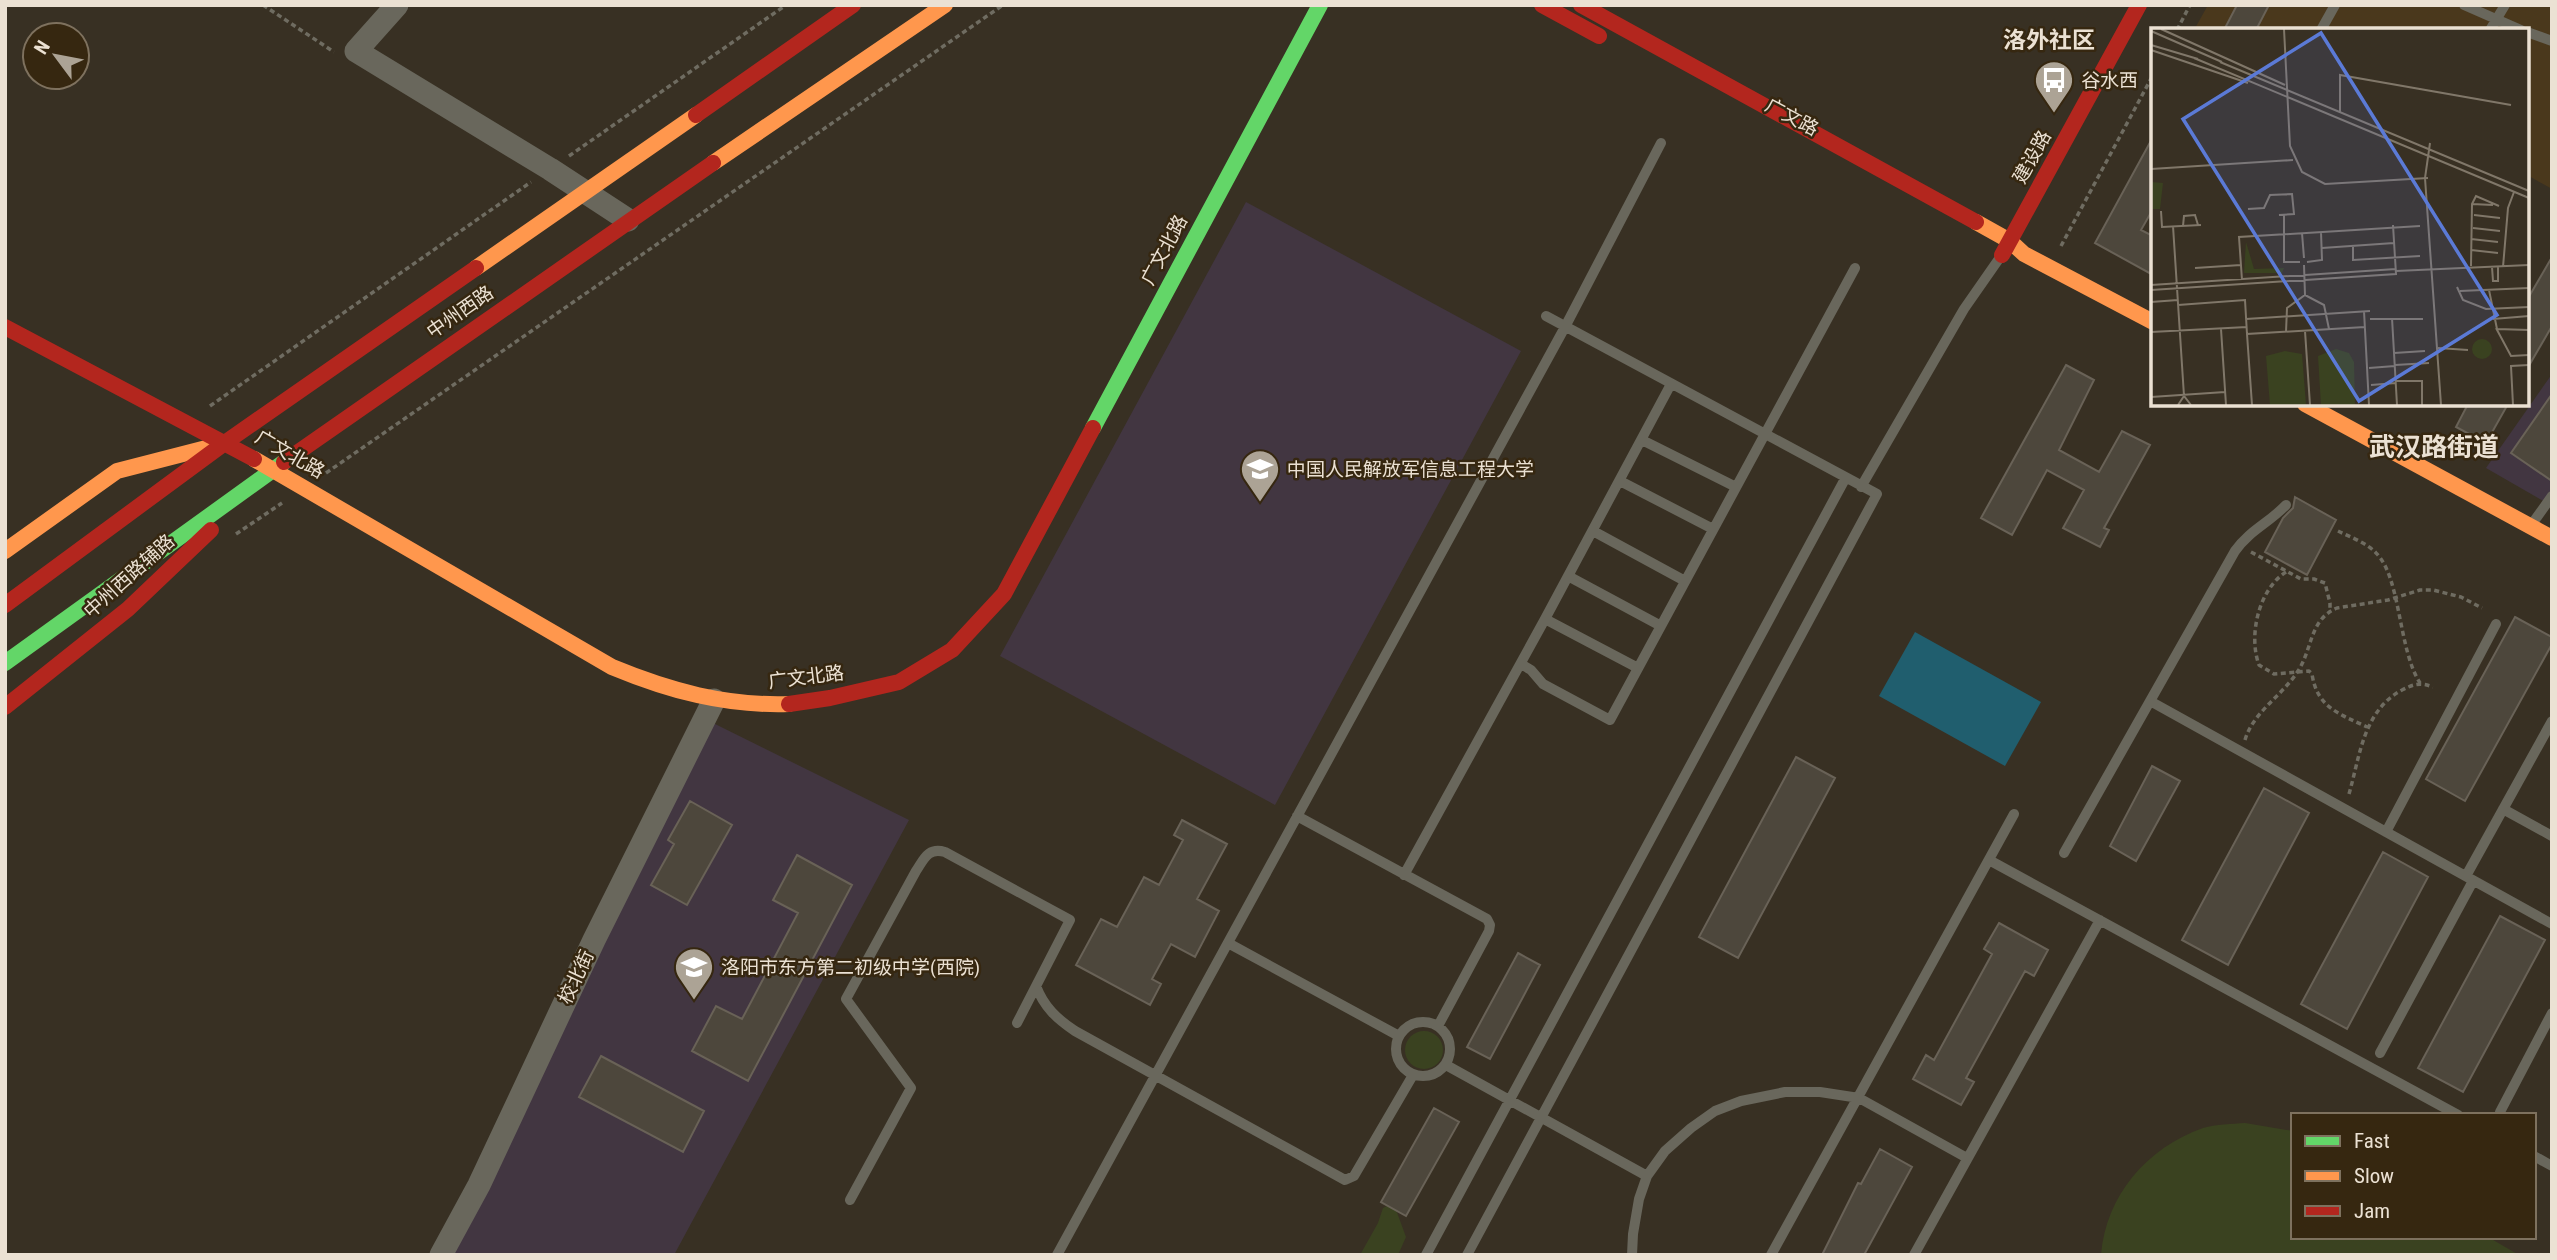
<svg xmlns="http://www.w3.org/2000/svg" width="2557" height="1260" viewBox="0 0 2557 1260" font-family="'Roboto Condensed','Noto Sans SC',sans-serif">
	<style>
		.built { fill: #4a381c }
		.education { fill: #423641 }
		.green { fill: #3a4220 }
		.water { fill: #205e6e }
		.building { fill: #4d473c; stroke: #696257; stroke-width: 2 }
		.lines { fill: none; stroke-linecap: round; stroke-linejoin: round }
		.path { stroke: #6f6c61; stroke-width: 3.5; stroke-dasharray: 5 3.5; stroke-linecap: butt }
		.lane { stroke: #69675c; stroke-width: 10 }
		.street { stroke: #69675c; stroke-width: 23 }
		.fast { stroke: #63d668; stroke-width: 16 }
		.slow { stroke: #ff974d; stroke-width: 16 }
		.jam { stroke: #b3261e; stroke-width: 16 }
		.labels { text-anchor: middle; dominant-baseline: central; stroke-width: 5; stroke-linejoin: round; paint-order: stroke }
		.poi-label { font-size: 19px; fill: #ebe1d3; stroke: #362710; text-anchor: start }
		.street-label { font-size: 19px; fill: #ebe1d3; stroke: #362710 }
		.quarter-label { font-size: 23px; font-weight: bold; fill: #ebe1d3; stroke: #362710 }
		.district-label { font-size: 26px; font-weight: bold; fill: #ebe1d3; stroke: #362710 }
		.inset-road { fill: none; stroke: #807769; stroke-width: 2 }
		.view { fill: #5b7ad6; fill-opacity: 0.15; stroke: #5b7ad6; stroke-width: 3.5 }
		.inset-edge { fill: none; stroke: #ebe1d3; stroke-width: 3.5 }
	</style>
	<rect width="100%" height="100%" fill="#383023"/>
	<path class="built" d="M 2208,5 L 2552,5 L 2552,189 L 2527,175 L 2527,30 L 2194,30 Z"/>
	<path class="education" d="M 1246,202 L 1521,351 L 1275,805 L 1000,656 Z
		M 2552,374 L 2552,506 L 2486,468 Z
		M 709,721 L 909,820 L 674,1255 L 452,1255 Z"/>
	<path class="green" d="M1405 1050a19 19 0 1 1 38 0a19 19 0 1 1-38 0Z
		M 2245,1123 L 2293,1131 L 2293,1237 L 2488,1237 L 2519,1255 L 2101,1255 C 2106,1195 2147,1148 2203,1128 C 2216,1124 2232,1124 2245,1123 Z
		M 1389,1205 L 1395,1207 L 1406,1237 L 1398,1255 L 1360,1255 L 1378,1223 L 1383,1208 Z"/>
	<path class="water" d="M 1915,632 L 2041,702 L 2005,766 L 1879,696 Z"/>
	<path class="building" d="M 2237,5 L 2269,5 L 2256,30 L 2224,30 Z
		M 2153,137 L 2153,209 L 2141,230 L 2153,236 L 2153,275 L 2095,243 Z
		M 2552,257 L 2552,326 L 2527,369 L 2527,300 Z
		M 2066,365 L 2094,380 L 2059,450 L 2099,472 L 2122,431 L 2150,445 L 2104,528 L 2109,530 L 2100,547 L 2063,528 L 2084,490 L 2047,470 L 2012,535 L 1981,518 Z
		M 2552,394 L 2552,481 L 2511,453 Z
		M 2468,404 L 2508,404 L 2486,443 L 2456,427 Z
		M 2295,497 L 2336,520 L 2307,575 L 2265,552 L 2283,518 L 2293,508 Z
		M 2515,617 L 2552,637 L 2552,644 L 2465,801 L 2426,779 Z
		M 1796,757 L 1835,778 L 1738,958 L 1699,937 Z
		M 2152,766 L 2180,781 L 2136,861 L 2110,846 Z
		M 2264,788 L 2309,813 L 2228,965 L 2182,940 Z
		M 690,801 L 732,825 L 687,905 L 651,885 L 674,844 L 668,840 Z
		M 1182,820 L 1227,844 L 1197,899 L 1219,911 L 1195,957 L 1171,944 L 1152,979 L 1161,984 L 1150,1005 L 1076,965 L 1101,919 L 1117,927 L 1144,877 L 1159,885 L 1183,840 L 1174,835 Z
		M 2383,852 L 2428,877 L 2347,1029 L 2301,1004 Z
		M 797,855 L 852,885 L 748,1081 L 692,1051 L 716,1006 L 742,1019 L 798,913 L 773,900 Z
		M 2500,916 L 2545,940 L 2463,1092 L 2418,1068 Z
		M 1999,923 L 2048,950 L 2034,976 L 2025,971 L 1966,1078 L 1974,1082 L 1961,1105 L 1913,1079 L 1926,1055 L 1934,1060 L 1992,954 L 1984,949 Z
		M 1518,953 L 1540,965 L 1490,1059 L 1467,1047 Z
		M 601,1056 L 704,1111 L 683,1152 L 579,1097 Z
		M 1434,1108 L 1459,1122 L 1406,1216 L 1381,1202 Z
		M 1880,1149 L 1912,1167 L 1864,1255 L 1822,1255 L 1858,1183 L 1861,1184 Z"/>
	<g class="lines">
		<path class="path" d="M 263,5 L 334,52
			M 2177,30 L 2190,5
			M 569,156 L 786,5
			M 2061,246 L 2153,75
			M 210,406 L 531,182
			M 326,473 L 1003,5
			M 2338,531 C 2350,537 2367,543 2376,553 C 2401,577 2398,649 2420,683
			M 236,534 L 282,503
			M 2251,552 L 2301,579 L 2314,579 L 2325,583 L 2330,603 L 2330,611
			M 2286,572 C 2259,589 2248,635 2259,665 L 2274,674 L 2309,671 L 2312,674 C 2317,708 2340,714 2367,727
			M 2245,740 C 2253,712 2283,695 2298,671 C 2313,648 2309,620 2337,608 L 2388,600 L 2420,590 L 2433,590 L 2461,597 L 2482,608
			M 2349,794 C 2360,756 2363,711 2402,690 C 2414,684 2420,682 2433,687"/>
		<path class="lane" d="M 2464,5 L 2521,30
			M 2321,30 L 2335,5
			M 2490,30 L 2505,5
			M 2527,32 L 2552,41
			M 1642,440 L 1736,487
			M 1620,481 L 1713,529
			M 1861,487 L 1964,309 L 2001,256
			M 2532,524 L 2552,496
			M 1593,531 L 1685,581
			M 1568,576 L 1661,626
			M 1545,619 L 1638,668
			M 1521,664 L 1531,670 L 1543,684 L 1610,720 L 1855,268
			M 2150,701 L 2552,924
			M 2503,809 L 2552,836
			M 1297,816 L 1487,919 L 1490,925 L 1489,931 L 1438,1026
			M 2386,832 L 2496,624
			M 2064,853 L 2235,551 C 2250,530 2269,523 2286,505
			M 1989,860 L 2458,1115
			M 1404,875 L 1545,619 L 1671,384
			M 2466,876 L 2552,721
			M 1228,943 L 1399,1036
			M 1036,986 C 1044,1007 1057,1019 1075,1031 L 1345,1180 L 1354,1176 L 1413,1075
			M1396 1049a27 27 0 1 1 54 0a27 27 0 1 1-54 0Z
			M 2380,1053 L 2473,881
			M 1446,1065 L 1647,1176
			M 2500,1112 L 2552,1013
			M 2534,1156 L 2552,1166
			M 850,1200 L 911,1088 L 846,999 L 916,871 C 924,859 928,847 945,852 L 1070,920 L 1017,1023
			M 1057,1255 L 1565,327 L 1661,143
			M 1426,1255 L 1845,479
			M 1467,1255 L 1877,494 L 1546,316
			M 1632,1255 L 1633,1234 L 1639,1199 L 1647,1176 L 1665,1151 L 1691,1128 L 1715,1111 L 1741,1101 L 1785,1092 L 1820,1092 L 1859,1098 L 1967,1158
			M 1771,1255 L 2014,814
			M 1914,1255 L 2100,920"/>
		<path class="street" d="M 397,5 L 356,51 L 550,169 L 628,220
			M 441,1255 L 479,1185 L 594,940 L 714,700"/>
		<path class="fast" d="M 1093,428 L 1320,5
			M 5,663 L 284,462"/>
		<path class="slow" d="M 713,163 L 945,5
			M 1976,222 L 2010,241 L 2024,254 L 2153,322
			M 476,268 L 696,115
			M 2305,404 L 2552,538
			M 254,459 L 612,667 C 670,691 725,706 789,704
			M 5,551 L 117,471 L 218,445"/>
		<path class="jam" d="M 1542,5 L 1599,36
			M 1581,5 L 1976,222
			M 696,115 L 853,5
			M 2002,255 L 2139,5
			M 5,327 L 254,459
			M 284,462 L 713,163
			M 5,605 L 226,442 L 476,268
			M 789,704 L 830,698 L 899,682 L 952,650 L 1004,594 L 1093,428
			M 5,707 L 128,609 L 211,530"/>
	</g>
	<defs>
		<g id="bus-pin" transform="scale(2.0125)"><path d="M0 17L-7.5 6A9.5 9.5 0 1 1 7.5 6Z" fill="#aca395" stroke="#362710"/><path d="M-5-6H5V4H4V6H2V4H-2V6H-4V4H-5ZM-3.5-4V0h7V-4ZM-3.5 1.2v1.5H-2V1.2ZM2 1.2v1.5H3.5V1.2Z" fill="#fff"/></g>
		<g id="university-pin" transform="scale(2.0125)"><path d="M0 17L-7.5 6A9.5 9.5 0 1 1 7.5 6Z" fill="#aca395" stroke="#362710"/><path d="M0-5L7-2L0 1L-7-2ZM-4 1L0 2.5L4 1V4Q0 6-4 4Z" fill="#fff"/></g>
		<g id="school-pin" transform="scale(2.0125)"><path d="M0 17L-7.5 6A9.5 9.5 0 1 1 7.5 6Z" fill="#aca395" stroke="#362710"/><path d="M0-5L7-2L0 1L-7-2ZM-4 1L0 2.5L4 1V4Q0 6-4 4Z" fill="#fff"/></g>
	</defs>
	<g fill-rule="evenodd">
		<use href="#bus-pin" x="2054" y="80"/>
		<use href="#university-pin" x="1260" y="469"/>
		<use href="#school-pin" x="694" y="967"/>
	</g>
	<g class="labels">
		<g class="poi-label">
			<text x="2081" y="80">谷水西</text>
			<text x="1287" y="469">中国人民解放军信息工程大学</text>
			<text x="721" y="967">洛阳市东方第二初级中学(西院)</text>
		</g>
		<g class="street-label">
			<text transform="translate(1792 117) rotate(28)">广文路</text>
			<text transform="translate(2032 157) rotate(-61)">建设路</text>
			<text transform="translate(1164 250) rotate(-62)">广文北路</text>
			<text transform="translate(460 312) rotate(-35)">中州西路</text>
			<text transform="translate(290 454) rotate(30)">广文北路</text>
			<text transform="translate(129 576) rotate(-42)">中州西路辅路</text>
			<text transform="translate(806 677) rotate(-7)">广文北路</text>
			<text transform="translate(576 977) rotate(-65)">校北街</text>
		</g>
		<g class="quarter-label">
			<text x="2049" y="40">洛外社区</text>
		</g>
		<g class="district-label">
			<text x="2434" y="447">武汉路街道</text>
		</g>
	</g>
	<g transform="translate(2151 28)">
		<rect width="378" height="378" fill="#383023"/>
		<path d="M 0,154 L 12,155 L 9,181 L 0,181 ZM 95,214 L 103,241 L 133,240 L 131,245 L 93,245 ZM321 321a10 10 0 1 1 20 0a10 10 0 1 1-20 0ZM 185,321 L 198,325 L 203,334 L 204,377 L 170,377 L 167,328 ZM 134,323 L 151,326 L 155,377 L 119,377 L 115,328 Z" fill="#3a4220"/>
		<path class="inset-road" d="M 10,1 L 134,57M 133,1 L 139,118 L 151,144 L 174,156 L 277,150M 0,3 L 71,34M 0,17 L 47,31M 0,22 L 97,55M 43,30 L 378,170M 69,34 L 378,163M 189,85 L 189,47 L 360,77M 279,115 L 274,150 L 290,377M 0,141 L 142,132M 321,176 L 342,177M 97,181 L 113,180 L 119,167 L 141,166 L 143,186 L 128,187M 10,183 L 11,199 L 50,197M 133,187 L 133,234 L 149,234M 323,187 L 349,190M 22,198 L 33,368M 32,198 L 33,188 L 44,187 L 47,197M 322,200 L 349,203M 151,205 L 153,230M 320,211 L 347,214M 202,218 L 202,232 L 269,228M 171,220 L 243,215M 320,222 L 347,225M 156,234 L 171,232 L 170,204M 153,237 L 154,267M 320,238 L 321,176 L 325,168 L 348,178M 341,239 L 342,253 L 347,253 L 347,239M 352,239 L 357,180 L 363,164M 44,240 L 90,237M 245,243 L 378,237M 91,252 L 88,209 L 269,198M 0,257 L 245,241M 306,259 L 312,272 L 335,281 L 378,279M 0,262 L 245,246 L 242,197M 338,262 L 346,301 L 378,302M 309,263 L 378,260M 0,274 L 27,272M 27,277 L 94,272 L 96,306M 213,283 L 218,377M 241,290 L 246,377M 95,291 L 219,283M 219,291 L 272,291M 342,291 L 378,288M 345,300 L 360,328 L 378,327M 70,301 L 75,377M 154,303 L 159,377M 0,304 L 96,299M 135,304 L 136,280 L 154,267 L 173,277 L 178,301M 287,320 L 317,322M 243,325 L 274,323M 244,337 L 278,335M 218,340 L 244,338M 244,353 L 271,353 L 271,377M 220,357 L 245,355M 0,369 L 74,364M 27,377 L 33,368 L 40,377M 101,377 L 96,306 L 214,299M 362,377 L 360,338 L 378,337"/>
		<path class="view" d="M 170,5 L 346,287 L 208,373 L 32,91 Z"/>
		<rect width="378" height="378" class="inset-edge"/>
	</g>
	<rect width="2557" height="1260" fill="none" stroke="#ebe1d3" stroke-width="14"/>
	<rect x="2291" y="1113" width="245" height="126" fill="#362710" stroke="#7e715e" stroke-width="2"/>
	<rect x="2305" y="1136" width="35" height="10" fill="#63d668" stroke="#7e715e" stroke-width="2"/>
	<text x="2354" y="1148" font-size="21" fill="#ebe1d3">Fast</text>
	<rect x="2305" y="1171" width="35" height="10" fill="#ff974d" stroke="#7e715e" stroke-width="2"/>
	<text x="2354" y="1183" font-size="21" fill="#ebe1d3">Slow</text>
	<rect x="2305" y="1206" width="35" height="10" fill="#b3261e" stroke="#7e715e" stroke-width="2"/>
	<text x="2354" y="1218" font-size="21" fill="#ebe1d3">Jam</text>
	<g transform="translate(56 56) rotate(302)"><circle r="33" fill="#362710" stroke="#7e715e" stroke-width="2"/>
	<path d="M0-5L12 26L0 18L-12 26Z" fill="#aca395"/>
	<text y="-10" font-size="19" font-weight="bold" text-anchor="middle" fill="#ebe1d3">N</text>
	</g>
</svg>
